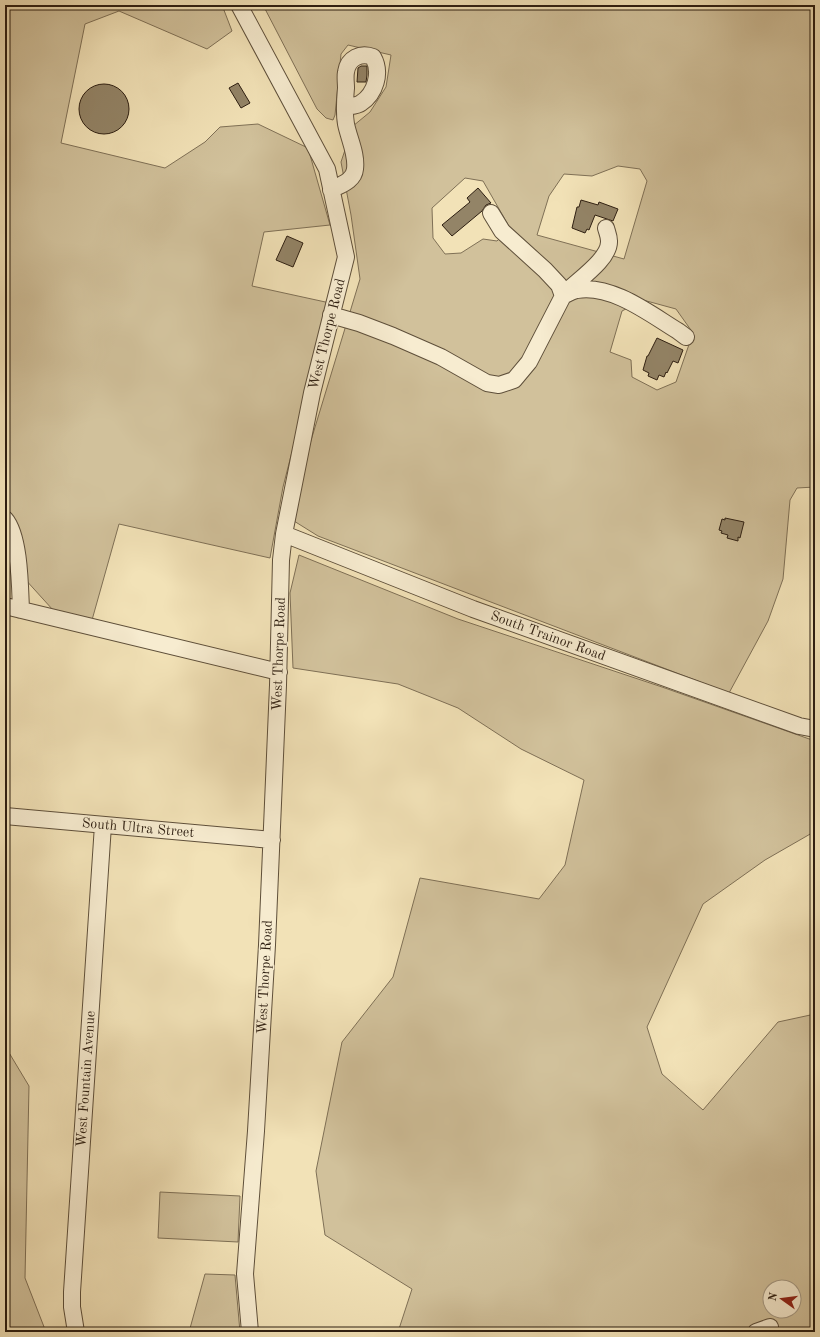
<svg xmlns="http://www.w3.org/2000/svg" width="820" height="1337" viewBox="0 0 820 1337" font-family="'Old Standard TT',serif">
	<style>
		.green { fill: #d1c19b; stroke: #7f7056; fill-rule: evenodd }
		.building { fill: #938467; stroke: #2d1e11 }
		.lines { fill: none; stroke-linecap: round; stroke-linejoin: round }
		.minor-casing { stroke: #5e4f3a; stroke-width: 18 }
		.minor { stroke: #f7ecd0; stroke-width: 16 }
		.labels { text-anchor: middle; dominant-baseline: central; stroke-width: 3; stroke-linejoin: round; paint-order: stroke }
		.street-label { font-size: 14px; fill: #2d1e11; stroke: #f7ecd0 }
	</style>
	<rect width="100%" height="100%" fill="#f2e2b7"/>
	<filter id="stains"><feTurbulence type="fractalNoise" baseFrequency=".005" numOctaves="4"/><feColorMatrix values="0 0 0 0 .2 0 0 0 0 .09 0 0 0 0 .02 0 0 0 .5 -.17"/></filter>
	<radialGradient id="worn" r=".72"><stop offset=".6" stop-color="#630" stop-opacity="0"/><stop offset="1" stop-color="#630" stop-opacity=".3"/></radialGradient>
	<path class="green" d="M 5,5 L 222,5 L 232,31 L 207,49 L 119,11 L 85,24 L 61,143 L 165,168 L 205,142 L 220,127 L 258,124 L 308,148 L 330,225 L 264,232 L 252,286 L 330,303 L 283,487 L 270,558 L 119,524 L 92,620 L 53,610 L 24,578 L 5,500 Z
		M 263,5 L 815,5 L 815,487 L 797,488 L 790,500 L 783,579 L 768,621 L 729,693 L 318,536 L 294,521 L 309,447 L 360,279 L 351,215 L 341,162 L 353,126 L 370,112 L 386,87 L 391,55 L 348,45 L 341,54 L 335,115 L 333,120 L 326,118 L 317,109 ZM 618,166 L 640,169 L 647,181 L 624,259 L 537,235 L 549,196 L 564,174 L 592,176 ZM 465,178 L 483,181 L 510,228 L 497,241 L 483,239 L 461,253 L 445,254 L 433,238 L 432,208 ZM 643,300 L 676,309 L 693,333 L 676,382 L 657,390 L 632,377 L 631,360 L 610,352 L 622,311 Z
		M 299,555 L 458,619 L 662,687 L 815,741 L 815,834 L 812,833 L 765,860 L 703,904 L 647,1027 L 662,1074 L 703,1110 L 778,1022 L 815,1014 L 815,1332 L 398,1332 L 412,1289 L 325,1235 L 316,1171 L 342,1042 L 393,977 L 420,878 L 539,899 L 565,865 L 584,780 L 521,749 L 458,708 L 398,684 L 293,668 L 290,593 ZM 770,1287 L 794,1287 L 794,1311 L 770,1311 Z
		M 5,1046 L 29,1086 L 25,1278 L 46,1332 L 5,1332 Z
		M 160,1192 L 240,1196 L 238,1242 L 158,1238 Z
		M 205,1274 L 235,1275 L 240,1332 L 189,1332 Z"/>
	<path class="building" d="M 361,66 L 367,66 L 367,75 L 366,82 L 357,82 L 358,68 Z
		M 238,83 L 250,103 L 241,108 L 229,88 Z
		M79 109a25 25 0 1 1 50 0a25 25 0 1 1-50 0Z
		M 478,188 L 491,203 L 486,205 L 482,211 L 452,236 L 442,225 L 470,202 L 467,198 Z
		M 581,200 L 598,205 L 599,202 L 618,209 L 613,221 L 595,215 L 589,230 L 587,229 L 585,233 L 572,228 L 577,207 L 579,207 Z
		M 287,236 L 303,243 L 293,267 L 276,260 Z
		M 657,338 L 683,350 L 678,363 L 673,361 L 667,373 L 666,372 L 664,377 L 659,375 L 657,380 L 648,376 L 649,373 L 643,370 L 647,356 L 648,356 Z
		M 725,518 L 744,522 L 740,538 L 738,537 L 738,541 L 727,538 L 728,535 L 721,533 L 722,531 L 719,530 L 722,519 L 725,520 Z"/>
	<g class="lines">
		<g class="minor-casing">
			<path id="minor" d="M 239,5 L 327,169 L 346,257 L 312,393 L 284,534 L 281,560 L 278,685 L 267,945 L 256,1131 L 245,1274 L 250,1332
				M 331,190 C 340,185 354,181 355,169 C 357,154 349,139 346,124 C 344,113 345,99 346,88 C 346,83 345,77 346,72 C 348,58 361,52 373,57 C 382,73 375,94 361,103 C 357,106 350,106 345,107
				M 565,293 C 578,280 610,259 609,241 C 609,236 607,232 606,228
				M 563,296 C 567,294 572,291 577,290 C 612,284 650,314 678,331 L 686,337
				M 331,315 L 359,323 L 393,336 L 441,357 L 487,383 L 499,385 L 514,380 L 529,362 L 563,296 L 559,285 L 545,270 L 502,231 L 491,213
				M 5,519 C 20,536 20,588 21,610
				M 284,534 L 473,609 L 799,726 L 815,729
				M 5,606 L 279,672
				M 5,816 L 272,840
				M 76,1332 L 72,1307 L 72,1292 L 103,825
				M 756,1332 L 770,1327"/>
		</g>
		<use href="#minor" class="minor"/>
	</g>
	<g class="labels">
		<g class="street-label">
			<text transform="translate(327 334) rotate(-76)">West Thorpe Road</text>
			<text transform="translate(548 636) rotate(20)">South Trainor Road</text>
			<text transform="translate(279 654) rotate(-88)">West Thorpe Road</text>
			<text transform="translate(138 828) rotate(5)">South Ultra Street</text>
			<text transform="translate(265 977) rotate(-87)">West Thorpe Road</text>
			<text transform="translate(86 1079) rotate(-86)">West Fountain Avenue</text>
		</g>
	</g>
	<rect width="820" height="1337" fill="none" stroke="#f2e2b7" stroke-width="20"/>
	<rect x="6" y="6" width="808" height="1325" fill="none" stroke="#2d1e11" stroke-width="2"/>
	<rect x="10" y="10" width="800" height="1317" fill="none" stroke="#2d1e11"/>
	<g transform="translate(782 1299) rotate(284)"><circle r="19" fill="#f7ecd0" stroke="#a69a84"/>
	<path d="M0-3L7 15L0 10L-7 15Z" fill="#8f2418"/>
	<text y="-6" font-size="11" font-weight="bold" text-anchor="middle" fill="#2d1e11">N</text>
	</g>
	<rect width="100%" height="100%" filter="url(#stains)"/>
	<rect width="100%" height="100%" fill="url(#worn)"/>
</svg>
